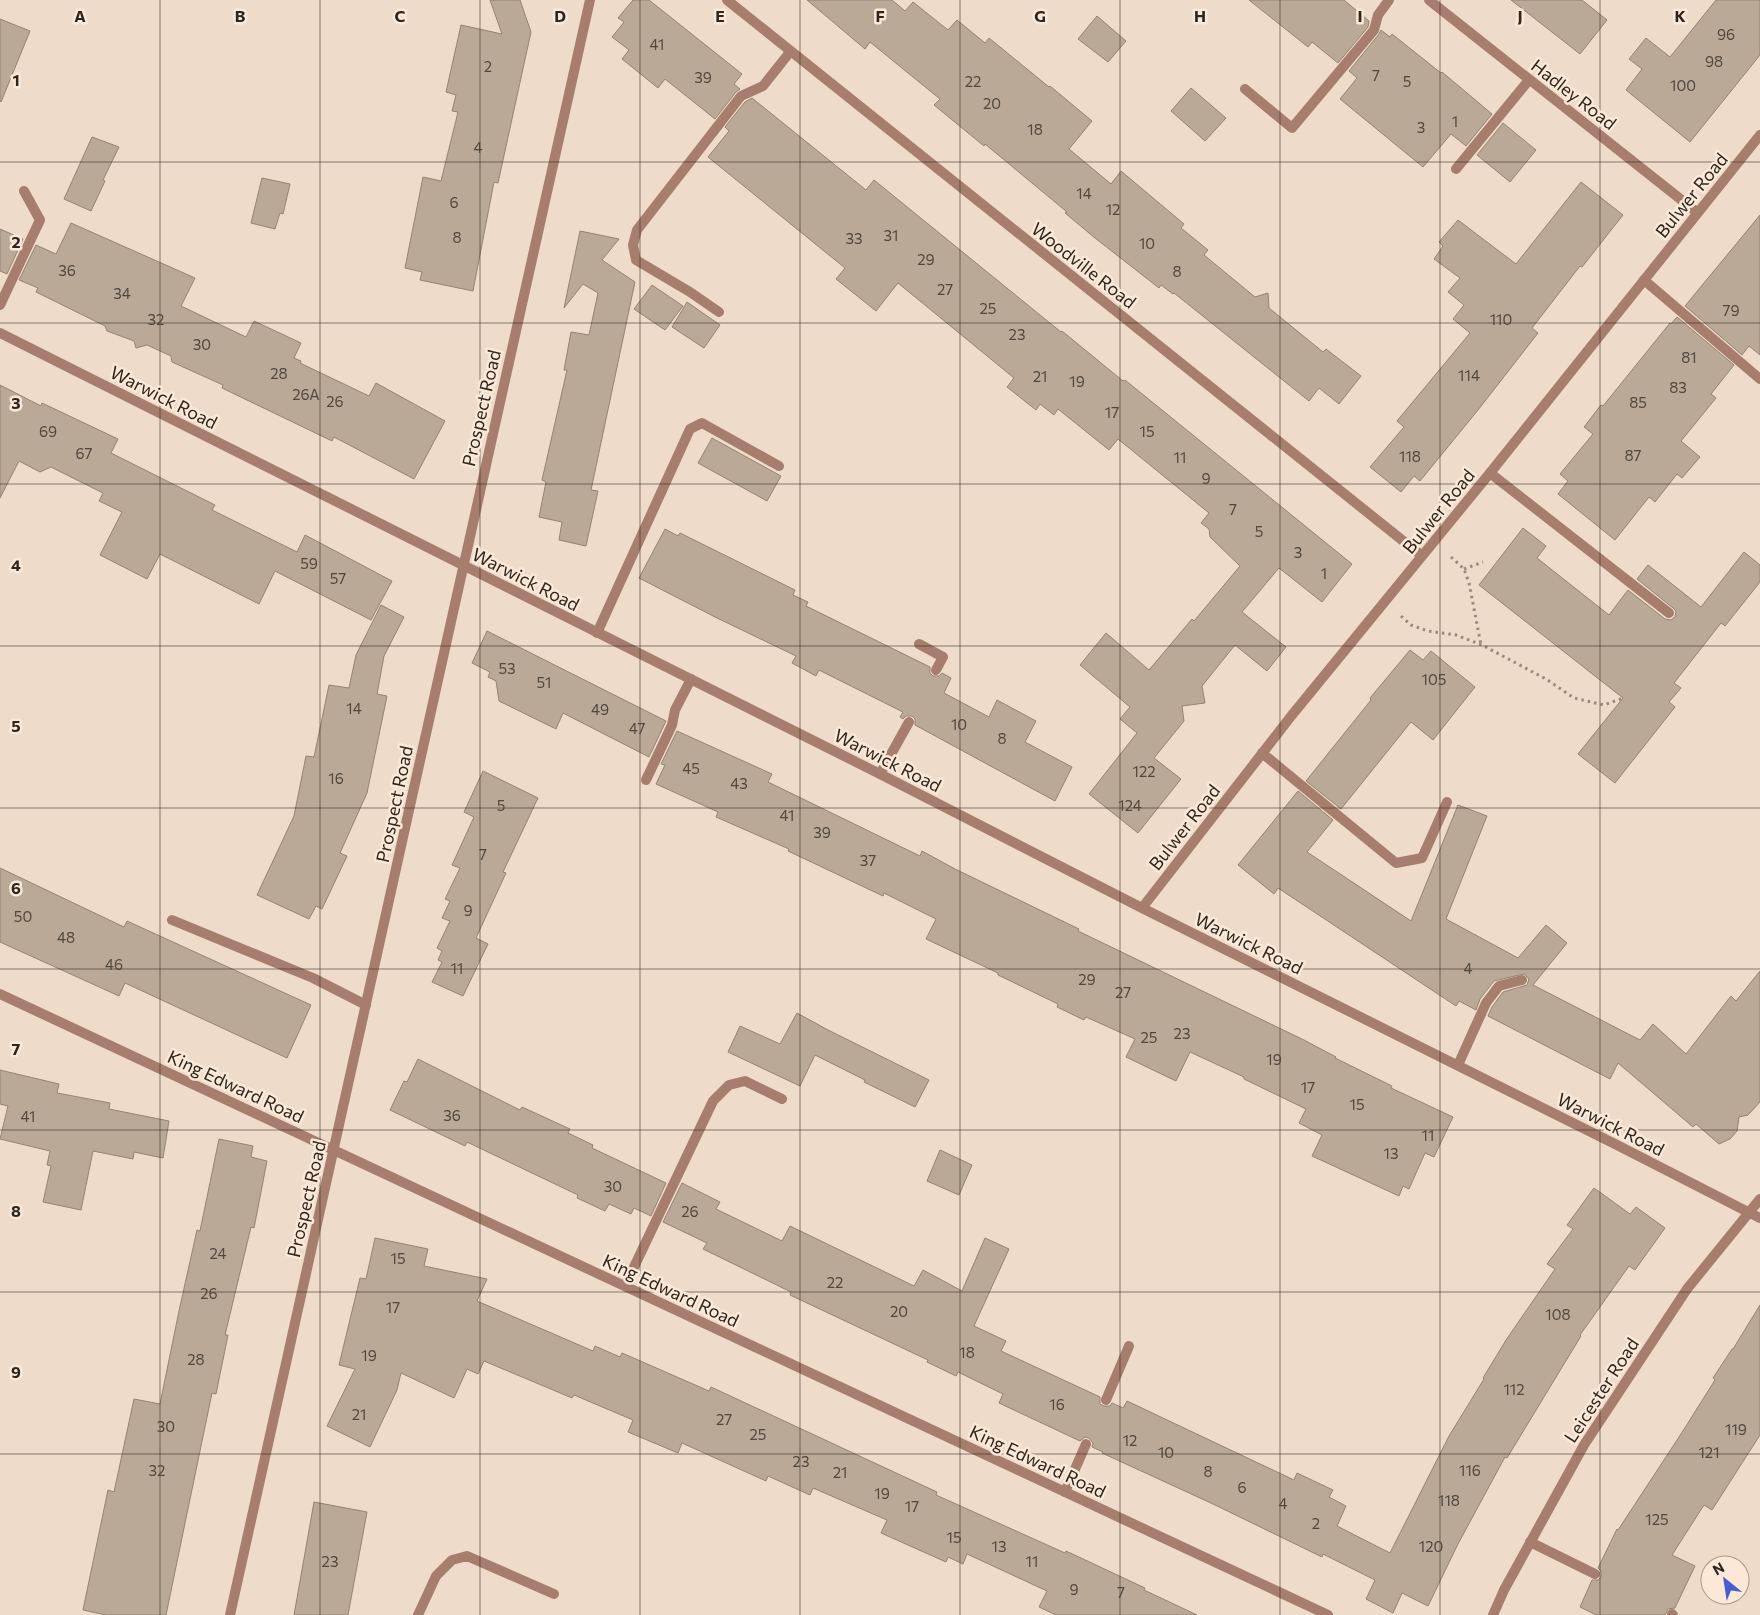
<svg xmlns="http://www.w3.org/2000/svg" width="1760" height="1615" viewBox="0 0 1760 1615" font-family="Commissioner,sans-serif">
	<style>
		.building { fill: #bba997; stroke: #958373 }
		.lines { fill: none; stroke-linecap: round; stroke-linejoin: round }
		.path { stroke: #988a7d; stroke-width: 3; stroke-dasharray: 2.5 4; stroke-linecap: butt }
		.service { stroke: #a77e6e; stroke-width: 10 }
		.minor { stroke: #a77e6e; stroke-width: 10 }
		.grid { fill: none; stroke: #2d261f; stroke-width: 1; stroke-opacity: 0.55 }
		.labels { text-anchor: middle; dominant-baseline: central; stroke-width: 5; stroke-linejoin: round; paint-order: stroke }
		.number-label { font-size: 15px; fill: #50473d }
		.street-label { font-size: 18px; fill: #2d261f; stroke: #fce8d6 }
		.grid-label { font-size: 16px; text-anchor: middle; font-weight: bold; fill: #2d261f; stroke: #fce8d6; stroke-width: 5; stroke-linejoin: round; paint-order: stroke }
	</style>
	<rect width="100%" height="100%" fill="#eedbc9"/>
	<path class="building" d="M 490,0 L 520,0 L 531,32 L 498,183 L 494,182 L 473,291 L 420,280 L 422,272 L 405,268 L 423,177 L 441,181 L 458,112 L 452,111 L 456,95 L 446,92 L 461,25 L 502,34 Z
		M 633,0 L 649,0 L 742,74 L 734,84 L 740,89 L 736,92 L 715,119 L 665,79 L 658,88 L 622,59 L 629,50 L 612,37 L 624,22 L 618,18 Z
		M 807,0 L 892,0 L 905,11 L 913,2 L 948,30 L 957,20 L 985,43 L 989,38 L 1049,87 L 1050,86 L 1092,121 L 1069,149 L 1111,184 L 1121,171 L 1184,224 L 1181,228 L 1208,250 L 1204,255 L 1255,297 L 1268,293 L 1269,308 L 1323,352 L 1326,349 L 1361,376 L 1339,404 L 1319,388 L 1309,401 L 1174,293 L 1173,294 L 1161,285 L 1159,288 L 1095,238 L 1065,213 L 1067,212 L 985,144 L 984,146 L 934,105 L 940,99 L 870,42 L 865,49 Z
		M 1249,0 L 1344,0 L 1369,21 L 1368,27 L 1338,63 L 1312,42 L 1308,47 Z
		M 1511,0 L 1582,0 L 1607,20 L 1580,54 Z
		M 1716,0 L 1760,0 L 1760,55 L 1690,142 L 1626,90 L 1642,69 L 1629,59 L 1646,38 L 1670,57 Z
		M 1097,16 L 1126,41 L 1108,62 L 1078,39 Z
		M 0,19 L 30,31 L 1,102 L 0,101 Z
		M 1381,30 L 1390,37 L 1392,34 L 1441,73 L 1442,72 L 1492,114 L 1466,146 L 1451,134 L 1423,167 L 1340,99 L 1357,78 L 1349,71 L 1379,34 Z
		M 1191,88 L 1226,118 L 1205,141 L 1171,111 Z
		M 752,98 L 866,190 L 874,180 L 1061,332 L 1062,331 L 1123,381 L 1125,380 L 1352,564 L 1322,602 L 1279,568 L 1242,612 L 1286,647 L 1267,671 L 1235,645 L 1202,686 L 1205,703 L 1182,706 L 1184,721 L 1154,758 L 1181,779 L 1138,833 L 1089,794 L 1137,733 L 1120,719 L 1130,707 L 1080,665 L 1106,633 L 1149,670 L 1192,619 L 1194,621 L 1240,566 L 1210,537 L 1209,529 L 1201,523 L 1209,513 L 1118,439 L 1109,450 L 1058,409 L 1054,415 L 1040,404 L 1036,410 L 1007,387 L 1014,378 L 898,283 L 876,311 L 836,279 L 845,268 L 708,157 L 729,131 L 725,127 L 745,102 Z
		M 1503,123 L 1536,150 L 1510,182 L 1477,155 Z
		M 92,137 L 119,147 L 103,180 L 105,181 L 91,211 L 64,199 Z
		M 262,178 L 290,184 L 283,214 L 280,213 L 275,229 L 251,223 Z
		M 1581,182 L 1623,215 L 1582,267 L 1580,266 L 1532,328 L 1538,333 L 1478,410 L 1420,481 L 1414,476 L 1401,492 L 1370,467 L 1404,427 L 1397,421 L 1470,333 L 1453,319 L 1464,305 L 1448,292 L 1460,278 L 1434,259 L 1443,246 L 1439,242 L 1458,220 L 1516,264 Z
		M 1760,215 L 1760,355 L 1749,346 L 1742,355 L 1685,306 Z
		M 71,223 L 195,278 L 181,306 L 246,337 L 254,321 L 301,343 L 294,358 L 301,361 L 300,363 L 369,396 L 376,383 L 445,421 L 414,479 L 334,437 L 332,441 L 222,388 L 223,385 L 172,362 L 171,356 L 147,345 L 136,348 L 134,341 L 107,331 L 105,326 L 36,292 L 38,288 L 19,280 L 36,245 L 56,254 Z
		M 0,229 L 23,239 L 7,274 L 0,271 Z
		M 580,231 L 619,239 L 602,260 L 635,282 L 591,490 L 598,491 L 586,546 L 559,540 L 562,522 L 539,517 L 546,482 L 542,480 L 567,370 L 564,370 L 571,332 L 589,335 L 598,293 L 583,284 L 564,308 Z
		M 652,285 L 683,306 L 665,330 L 634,309 Z
		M 687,302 L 720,325 L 704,348 L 672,327 Z
		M 1677,317 L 1734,365 L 1711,394 L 1716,398 L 1681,441 L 1700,457 L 1682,478 L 1677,474 L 1655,502 L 1649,497 L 1615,540 L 1558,494 L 1568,481 L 1560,474 L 1593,434 L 1584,427 L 1601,405 L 1603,406 L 1670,323 L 1671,324 Z
		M 0,385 L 41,406 L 42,403 L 118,439 L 111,453 L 215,505 L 212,510 L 297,552 L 305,535 L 392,581 L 371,620 L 275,571 L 259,604 L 160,554 L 147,579 L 100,555 L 122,512 L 99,501 L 103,493 L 51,467 L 40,472 L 19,461 L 0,498 Z
		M 712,438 L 781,476 L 767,501 L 698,463 Z
		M 1523,528 L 1546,546 L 1537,558 L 1609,615 L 1628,590 L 1665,619 L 1671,620 L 1675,617 L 1676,611 L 1673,608 L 1637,579 L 1648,565 L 1701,607 L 1744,552 L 1760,565 L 1760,582 L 1725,626 L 1721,623 L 1674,683 L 1681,688 L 1669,702 L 1675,707 L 1615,783 L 1578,754 L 1623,698 L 1479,585 Z
		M 665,529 L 678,536 L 680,533 L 795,590 L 793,595 L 808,602 L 806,606 L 930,667 L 930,673 L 933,676 L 939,676 L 942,673 L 951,678 L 944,693 L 989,717 L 997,700 L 1036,721 L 1025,742 L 1072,767 L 1055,801 L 915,725 L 915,719 L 912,716 L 906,716 L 903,719 L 900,717 L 903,712 L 819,670 L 816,676 L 792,663 L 796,656 L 717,618 L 639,578 Z
		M 381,605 L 404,617 L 384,656 L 377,694 L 387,696 L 367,793 L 340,853 L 347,856 L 322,909 L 316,906 L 309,919 L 257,895 L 294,816 L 306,756 L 314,757 L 329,685 L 349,688 L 356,655 Z
		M 487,631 L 666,721 L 649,757 L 563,713 L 556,729 L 499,701 L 496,681 L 488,677 L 490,672 L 472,663 Z
		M 1410,650 L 1423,660 L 1431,651 L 1475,687 L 1433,740 L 1411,722 L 1341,809 L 1306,781 L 1371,700 L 1370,698 Z
		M 677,731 L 772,774 L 768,782 L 920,856 L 922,851 L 955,869 L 1079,929 L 1078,931 L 1304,1040 L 1336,1057 L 1335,1058 L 1392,1086 L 1391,1088 L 1453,1117 L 1434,1157 L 1425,1153 L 1409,1189 L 1403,1186 L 1399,1196 L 1312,1156 L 1322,1135 L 1299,1123 L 1306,1109 L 1244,1079 L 1244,1077 L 1190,1052 L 1176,1081 L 1126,1057 L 1135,1039 L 1086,1017 L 1084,1020 L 1057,1007 L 1058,1004 L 998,975 L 998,973 L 926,939 L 936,919 L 884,893 L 883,896 L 788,851 L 789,849 L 716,817 L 718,812 L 656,784 L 665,765 L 661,764 Z
		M 483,771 L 538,798 L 503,872 L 506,873 L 476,938 L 488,944 L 463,996 L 432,982 L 442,962 L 438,960 L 442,951 L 437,948 L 450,921 L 442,918 L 450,901 L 445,899 L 460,868 L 452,865 L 474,817 L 464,812 Z
		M 1298,791 L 1333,820 L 1307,852 L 1411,921 L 1458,805 L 1487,816 L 1446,919 L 1518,958 L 1546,925 L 1567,943 L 1533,985 L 1640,1040 L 1653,1024 L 1686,1054 L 1731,996 L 1736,1001 L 1760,971 L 1760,1102 L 1748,1115 L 1739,1117 L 1737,1131 L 1730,1139 L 1719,1144 L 1696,1124 L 1693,1127 L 1618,1063 L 1610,1079 L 1488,1016 L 1492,1007 L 1503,992 L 1527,985 L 1529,979 L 1524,974 L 1494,981 L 1480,999 L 1476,1010 L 1459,1001 L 1456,1006 L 1278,888 L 1274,894 L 1238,865 Z
		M 0,868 L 124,927 L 127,921 L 311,1005 L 287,1058 L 125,983 L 119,996 L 0,942 Z
		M 797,1013 L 828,1030 L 929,1080 L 915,1107 L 864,1082 L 865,1080 L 815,1055 L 800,1086 L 728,1052 L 740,1026 L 780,1044 Z
		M 418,1059 L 520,1110 L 522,1107 L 570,1129 L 568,1133 L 593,1145 L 592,1148 L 666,1183 L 651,1216 L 634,1208 L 631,1214 L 609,1204 L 605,1211 L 577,1198 L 578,1195 L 467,1142 L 465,1146 L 390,1110 L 404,1081 L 407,1082 Z
		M 0,1070 L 59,1084 L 57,1093 L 110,1103 L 109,1109 L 169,1121 L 163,1158 L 134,1152 L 133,1159 L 93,1151 L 81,1210 L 43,1202 L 51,1166 L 47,1165 L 50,1151 L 0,1139 L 8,1106 L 0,1104 Z
		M 219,1139 L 253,1146 L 251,1157 L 267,1161 L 254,1228 L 251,1227 L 225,1335 L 228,1335 L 216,1394 L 212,1393 L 166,1615 L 106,1615 L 83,1610 L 108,1490 L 114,1492 L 134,1399 L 160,1404 L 179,1311 L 197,1230 L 200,1231 Z
		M 940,1150 L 972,1165 L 959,1195 L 927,1181 Z
		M 682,1183 L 720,1202 L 716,1209 L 782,1241 L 790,1226 L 914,1286 L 923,1270 L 962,1291 L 985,1238 L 1009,1249 L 974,1326 L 1006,1341 L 1001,1351 L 1100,1397 L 1100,1404 L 1104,1406 L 1110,1406 L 1112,1403 L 1123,1408 L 1127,1401 L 1294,1480 L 1297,1473 L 1333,1490 L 1329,1497 L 1346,1506 L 1337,1526 L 1390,1553 L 1449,1436 L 1484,1379 L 1483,1378 L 1506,1340 L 1555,1269 L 1547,1264 L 1573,1229 L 1567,1225 L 1594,1188 L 1630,1214 L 1636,1207 L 1665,1228 L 1635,1270 L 1629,1266 L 1580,1335 L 1581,1336 L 1507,1458 L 1505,1457 L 1458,1544 L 1428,1606 L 1402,1593 L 1393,1613 L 1366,1599 L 1375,1580 L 1323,1554 L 1322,1557 L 1213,1504 L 1102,1453 L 1103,1452 L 1092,1447 L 1093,1443 L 1089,1438 L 1085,1437 L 1080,1441 L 999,1403 L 1003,1394 L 958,1372 L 956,1376 L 927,1362 L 928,1360 L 790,1295 L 791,1292 L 703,1249 L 707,1243 L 663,1222 Z
		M 375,1238 L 428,1249 L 424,1266 L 487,1279 L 477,1301 L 593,1351 L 595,1346 L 620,1357 L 622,1353 L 709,1391 L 711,1387 L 937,1492 L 936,1495 L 1065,1553 L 1066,1551 L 1145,1588 L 1144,1590 L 1197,1615 L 1056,1615 L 1039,1607 L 1047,1591 L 967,1554 L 963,1564 L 948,1557 L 946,1562 L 881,1533 L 887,1520 L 813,1488 L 810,1495 L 768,1476 L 766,1481 L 682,1443 L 678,1453 L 628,1432 L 633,1420 L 574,1395 L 572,1398 L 484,1361 L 478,1374 L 467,1369 L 454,1398 L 401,1373 L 397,1390 L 370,1447 L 327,1426 L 355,1369 L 339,1365 L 360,1278 L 366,1279 Z
		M 1760,1305 L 1760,1435 L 1712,1510 L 1704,1505 L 1672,1555 L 1695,1566 L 1675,1608 L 1668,1609 L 1665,1615 L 1596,1615 L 1580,1607 L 1592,1580 L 1598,1580 L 1601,1577 L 1601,1571 L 1598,1568 L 1617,1529 L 1618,1530 L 1681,1434 L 1715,1380 L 1713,1378 L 1732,1349 L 1733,1349 Z
		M 314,1502 L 367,1512 L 348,1615 L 294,1615 Z"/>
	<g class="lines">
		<path class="path" d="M 1451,557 L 1464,569 L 1469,583 L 1481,645
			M 1464,569 L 1483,562
			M 1401,616 L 1411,625 L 1428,631 L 1456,635 L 1482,645 L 1546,679 L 1574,698 L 1604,705 L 1623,698"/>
		<path class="service" d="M 1245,89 L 1292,128 L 1374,30 L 1378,15 L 1389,0
			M 1456,169 L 1529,80
			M 1644,280 L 1760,379
			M 0,305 L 40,220 L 24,191
			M 719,312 L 690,292 L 636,260 L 633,245 L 637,230 L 741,96 L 763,86 L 790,52
			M 1490,473 L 1669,613
			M 597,633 L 690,429 L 702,423 L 779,466
			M 919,644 L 943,657 L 936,670
			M 1262,753 L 1396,863 L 1422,858 L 1447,802
			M 880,774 L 909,722
			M 646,780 L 672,725 L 675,710 L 691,679
			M 172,920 L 313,978 L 366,1005
			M 1458,1065 L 1486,1003 L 1499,986 L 1522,980
			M 625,1286 L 713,1101 L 729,1085 L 745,1081 L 782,1099
			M 1106,1400 L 1129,1346
			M 1065,1492 L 1086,1444
			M 1530,1542 L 1595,1574
			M 1672,1614 L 1673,1615
			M 418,1615 L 436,1576 L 452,1560 L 467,1556 L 554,1594"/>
		<path class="minor" d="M 727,0 L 1422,556
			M 1429,0 L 1698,213
			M 0,333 L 880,774 L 1142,908 L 1617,1145 L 1760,1218
			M 1142,908 L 1292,715 L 1490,473 L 1760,135
			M 0,994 L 1328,1615
			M 230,1615 C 350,1077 469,538 590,0
			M 1493,1615 L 1504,1590 L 1584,1445 L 1687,1289 L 1760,1199"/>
	</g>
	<path class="grid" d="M 160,0 L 160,1615M 320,0 L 320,1615M 480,0 L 480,1615M 640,0 L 640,1615M 800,0 L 800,1615M 960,0 L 960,1615M 1120,0 L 1120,1615M 1280,0 L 1280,1615M 1440,0 L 1440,1615M 1600,0 L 1600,1615M 0,162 L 1760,162M 0,323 L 1760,323M 0,484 L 1760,484M 0,646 L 1760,646M 0,808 L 1760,808M 0,969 L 1760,969M 0,1130 L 1760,1130M 0,1292 L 1760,1292M 0,1454 L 1760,1454"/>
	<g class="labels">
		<g class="number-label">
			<text x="1726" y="34">96</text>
			<text x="657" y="44">41</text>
			<text x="1714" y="61">98</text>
			<text x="488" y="66">2</text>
			<text x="1376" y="75">7</text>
			<text x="703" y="77">39</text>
			<text x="973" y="81">22</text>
			<text x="1407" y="81">5</text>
			<text x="1683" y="85">100</text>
			<text x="992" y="103">20</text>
			<text x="1455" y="121">1</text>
			<text x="1421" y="127">3</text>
			<text x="1035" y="129">18</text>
			<text x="478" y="147">4</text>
			<text x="1084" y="193">14</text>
			<text x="454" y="202">6</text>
			<text x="1113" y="209">12</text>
			<text x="891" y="235">31</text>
			<text x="457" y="237">8</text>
			<text x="854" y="238">33</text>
			<text x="1147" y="243">10</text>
			<text x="926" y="259">29</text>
			<text x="67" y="270">36</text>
			<text x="1177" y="271">8</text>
			<text x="945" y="289">27</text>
			<text x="122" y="293">34</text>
			<text x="988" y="308">25</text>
			<text x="1731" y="310">79</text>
			<text x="156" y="319">32</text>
			<text x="1501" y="319">110</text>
			<text x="1017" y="334">23</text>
			<text x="202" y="344">30</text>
			<text x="1689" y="357">81</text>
			<text x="279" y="373">28</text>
			<text x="1469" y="375">114</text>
			<text x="1040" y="376">21</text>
			<text x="1077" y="381">19</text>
			<text x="1678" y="387">83</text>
			<text x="306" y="394">26A</text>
			<text x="335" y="401">26</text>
			<text x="1638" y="402">85</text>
			<text x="1112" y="412">17</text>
			<text x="48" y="431">69</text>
			<text x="1147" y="431">15</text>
			<text x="84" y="453">67</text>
			<text x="1633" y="455">87</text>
			<text x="1410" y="456">118</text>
			<text x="1180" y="457">11</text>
			<text x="1206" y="478">9</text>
			<text x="1233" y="509">7</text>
			<text x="1259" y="531">5</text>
			<text x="1298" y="552">3</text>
			<text x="309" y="563">59</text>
			<text x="1324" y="573">1</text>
			<text x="338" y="578">57</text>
			<text x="507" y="668">53</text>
			<text x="1434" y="679">105</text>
			<text x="544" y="682">51</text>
			<text x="354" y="708">14</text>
			<text x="600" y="709">49</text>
			<text x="959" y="724">10</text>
			<text x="637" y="728">47</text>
			<text x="1002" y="738">8</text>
			<text x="691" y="768">45</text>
			<text x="1144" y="771">122</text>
			<text x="336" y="778">16</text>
			<text x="739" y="783">43</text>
			<text x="501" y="805">5</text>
			<text x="1130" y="805">124</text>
			<text x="787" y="815">41</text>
			<text x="822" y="832">39</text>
			<text x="483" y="854">7</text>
			<text x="868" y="860">37</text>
			<text x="468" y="910">9</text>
			<text x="23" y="916">50</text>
			<text x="66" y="937">48</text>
			<text x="114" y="964">46</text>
			<text x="457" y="968">11</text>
			<text x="1468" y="968">4</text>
			<text x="1087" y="979">29</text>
			<text x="1123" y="992">27</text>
			<text x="1182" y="1033">23</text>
			<text x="1149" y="1037">25</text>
			<text x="1274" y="1059">19</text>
			<text x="1308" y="1087">17</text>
			<text x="1357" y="1104">15</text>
			<text x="452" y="1115">36</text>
			<text x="28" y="1116">41</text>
			<text x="1428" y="1135">11</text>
			<text x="1391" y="1153">13</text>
			<text x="613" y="1186">30</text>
			<text x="690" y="1211">26</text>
			<text x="218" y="1253">24</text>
			<text x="398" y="1258">15</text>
			<text x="835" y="1282">22</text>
			<text x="209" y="1293">26</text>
			<text x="393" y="1307">17</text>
			<text x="899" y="1311">20</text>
			<text x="1558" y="1314">108</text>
			<text x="967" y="1352">18</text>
			<text x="369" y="1355">19</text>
			<text x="196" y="1359">28</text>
			<text x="1514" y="1389">112</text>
			<text x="1057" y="1404">16</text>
			<text x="359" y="1414">21</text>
			<text x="724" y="1419">27</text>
			<text x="166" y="1426">30</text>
			<text x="1736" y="1429">119</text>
			<text x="758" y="1434">25</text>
			<text x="1130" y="1440">12</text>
			<text x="1166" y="1452">10</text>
			<text x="1709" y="1452">121</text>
			<text x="801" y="1461">23</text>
			<text x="157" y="1470">32</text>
			<text x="1470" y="1470">116</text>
			<text x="1208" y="1471">8</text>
			<text x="840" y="1472">21</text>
			<text x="1242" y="1487">6</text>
			<text x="882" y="1493">19</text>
			<text x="1449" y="1500">118</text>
			<text x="1283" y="1503">4</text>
			<text x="912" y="1506">17</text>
			<text x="1657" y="1519">125</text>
			<text x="1316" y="1523">2</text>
			<text x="954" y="1537">15</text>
			<text x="999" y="1546">13</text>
			<text x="1431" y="1546">120</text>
			<text x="330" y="1561">23</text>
			<text x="1032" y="1561">11</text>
			<text x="1074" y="1589">9</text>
			<text x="1121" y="1592">7</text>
		</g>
		<g class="street-label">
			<text transform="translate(1574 94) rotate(38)">Hadley Road</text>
			<text transform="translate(1691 195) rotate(-51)">Bulwer Road</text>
			<text transform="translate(1084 265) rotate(38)">Woodville Road</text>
			<text transform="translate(164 397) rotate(27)">Warwick Road</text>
			<text transform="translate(481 408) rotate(-77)">Prospect Road</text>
			<text transform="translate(1438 511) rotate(-51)">Bulwer Road</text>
			<text transform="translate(526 579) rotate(27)">Warwick Road</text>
			<text transform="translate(888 760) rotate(27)">Warwick Road</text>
			<text transform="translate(394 804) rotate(-78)">Prospect Road</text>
			<text transform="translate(1184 827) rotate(-52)">Bulwer Road</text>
			<text transform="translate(1249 943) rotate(26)">Warwick Road</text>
			<text transform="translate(236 1086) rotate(25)">King Edward Road</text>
			<text transform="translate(1611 1124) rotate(27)">Warwick Road</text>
			<text transform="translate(306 1199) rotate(-77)">Prospect Road</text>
			<text transform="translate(671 1290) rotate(25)">King Edward Road</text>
			<text transform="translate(1601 1390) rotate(-57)">Leicester Road</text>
			<text transform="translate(1038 1461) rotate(25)">King Edward Road</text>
		</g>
	</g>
	<g class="grid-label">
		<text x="80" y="22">A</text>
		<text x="240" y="22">B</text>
		<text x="400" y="22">C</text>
		<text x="560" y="22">D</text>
		<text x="720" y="22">E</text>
		<text x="880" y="22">F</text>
		<text x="1040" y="22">G</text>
		<text x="1200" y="22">H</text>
		<text x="1360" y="22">I</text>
		<text x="1520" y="22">J</text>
		<text x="1680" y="22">K</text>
		<text x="16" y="86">1</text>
		<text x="16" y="248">2</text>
		<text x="16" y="409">3</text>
		<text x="16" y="571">4</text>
		<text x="16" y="732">5</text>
		<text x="16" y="894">6</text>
		<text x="16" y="1055">7</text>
		<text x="16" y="1217">8</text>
		<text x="16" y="1378">9</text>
	</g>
	<g transform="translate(1725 1580) rotate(330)"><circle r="24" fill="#fce8d6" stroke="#a99a8d"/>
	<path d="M0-4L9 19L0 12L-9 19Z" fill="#475ed2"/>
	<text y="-8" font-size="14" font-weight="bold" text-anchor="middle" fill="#2d261f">N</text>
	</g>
</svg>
